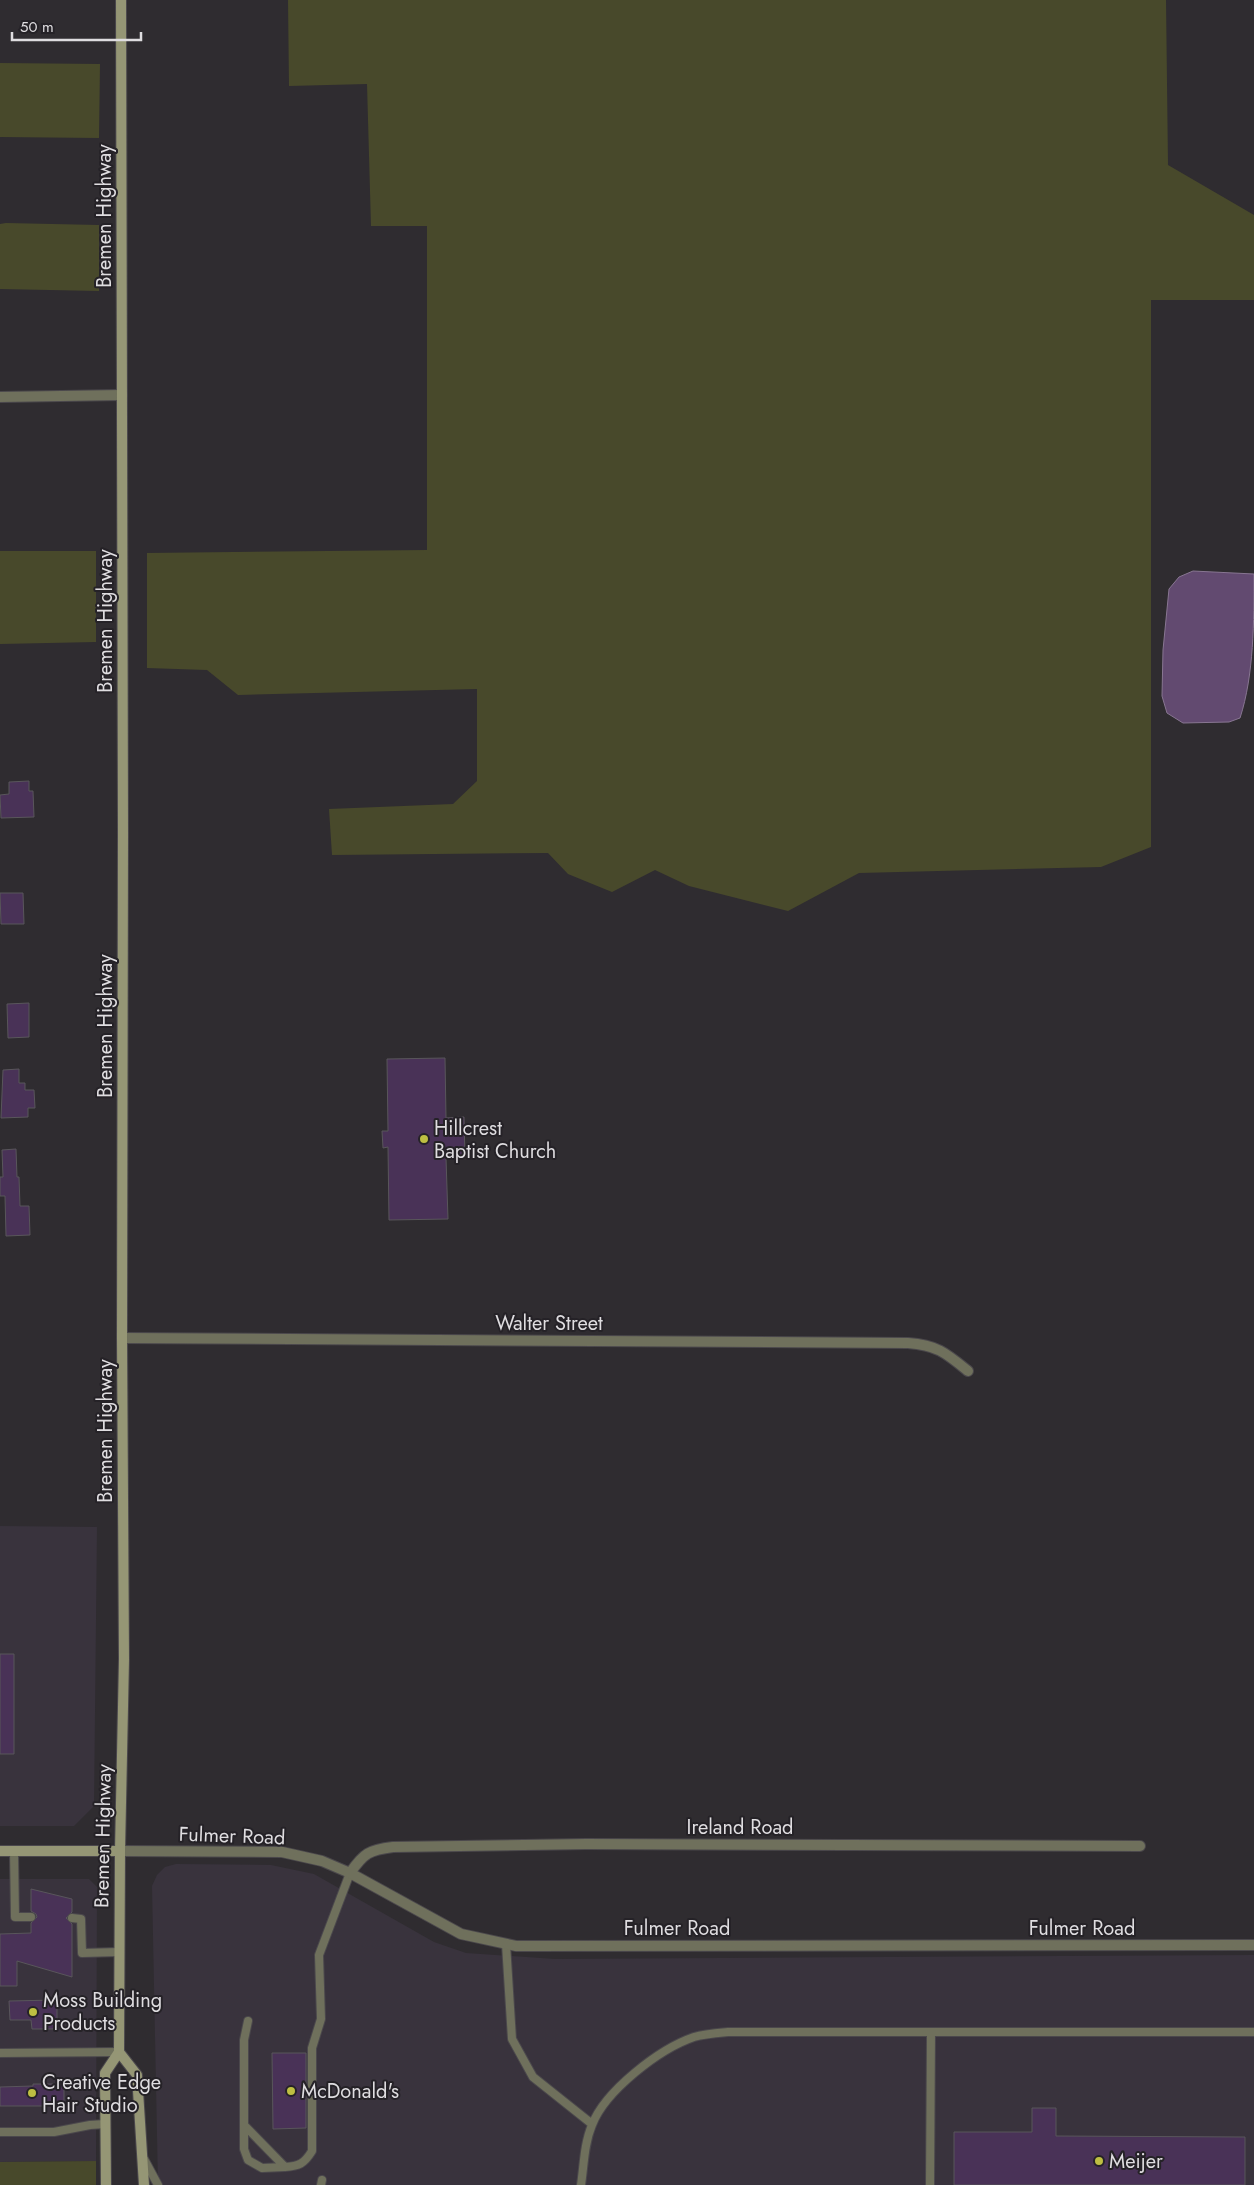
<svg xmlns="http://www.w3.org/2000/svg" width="1254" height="2185" viewBox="0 0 1254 2185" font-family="Jost,sans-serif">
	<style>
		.built { fill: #39333d }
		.green { fill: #48492b }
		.water { fill: #624a70; stroke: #887692 }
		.building { fill: #493257; stroke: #59565b }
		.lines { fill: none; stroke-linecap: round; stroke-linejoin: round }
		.service-casing { stroke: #4b484c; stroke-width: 10 }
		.minor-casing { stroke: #4b484c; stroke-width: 12 }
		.secondary-casing { stroke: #4b484c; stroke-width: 12 }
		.service { stroke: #6f705c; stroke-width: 8 }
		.minor { stroke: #6f705c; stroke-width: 10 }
		.secondary { stroke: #959675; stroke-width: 10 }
		.poi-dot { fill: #bebf42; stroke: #252227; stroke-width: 2 }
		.labels { text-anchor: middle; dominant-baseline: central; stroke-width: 4; stroke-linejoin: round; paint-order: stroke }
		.street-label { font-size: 20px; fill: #dfdde0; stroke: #252227 }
		.poi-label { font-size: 20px; fill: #dfdde0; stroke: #252227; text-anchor: start }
	</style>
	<rect width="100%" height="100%" fill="#2f2c30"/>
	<path class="built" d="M 0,1526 L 97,1527 L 94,1806 L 74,1826 L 0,1826 Z
		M 176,1864 L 271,1865 L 314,1874 L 434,1942 L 466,1953 L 555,1959 L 1254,1955 L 1254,2185 L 158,2185 L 152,1886 L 157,1875 L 165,1867 Z
		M 0,1879 L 89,1879 L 97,1887 L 96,2161 L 0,2162 Z"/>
	<path class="green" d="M 288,0 L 1166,0 L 1168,165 L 1254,215 L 1254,300 L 1151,300 L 1151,847 L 1101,867 L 859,873 L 788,911 L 689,886 L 655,870 L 612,892 L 568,874 L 548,853 L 332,855 L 329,809 L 453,804 L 477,781 L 477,689 L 238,695 L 207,670 L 147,668 L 147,553 L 427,550 L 427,226 L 371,226 L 367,84 L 289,86 Z
		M 0,63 L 100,64 L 99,138 L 0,137 Z
		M 6,223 L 99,225 L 99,291 L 0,289 L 0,224 Z
		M 0,551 L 96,551 L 96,642 L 0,644 Z
		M 96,2161 L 96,2185 L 0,2185 L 0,2162 Z"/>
	<path class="water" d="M 1193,571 L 1254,574 C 1254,621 1254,675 1240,718 L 1229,722 L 1183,723 L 1167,713 L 1162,696 L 1163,650 L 1169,589 L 1179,577 Z"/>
	<path class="building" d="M 29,781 L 29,791 L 33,791 L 34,817 L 1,818 L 0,795 L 9,794 L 9,782 Z
		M 0,893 L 23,893 L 24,924 L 1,924 Z
		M 29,1003 L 29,1037 L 8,1038 L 7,1004 Z
		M 445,1058 L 446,1118 L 464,1117 L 465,1158 L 446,1158 L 448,1219 L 389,1220 L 388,1147 L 383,1148 L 382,1131 L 388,1131 L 387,1059 Z
		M 19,1069 L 19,1083 L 25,1083 L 25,1090 L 34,1090 L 35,1108 L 28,1108 L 28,1117 L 1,1118 L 3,1070 Z
		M 16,1149 L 17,1177 L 19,1177 L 20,1206 L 29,1206 L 30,1235 L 6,1236 L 5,1196 L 0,1196 L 0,1177 L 3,1177 L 2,1150 Z
		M 0,1654 L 14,1654 L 14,1754 L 0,1754 Z
		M 31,1889 L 72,1899 L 72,1912 L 66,1918 L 72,1924 L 72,1977 L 17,1961 L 17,1986 L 0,1986 L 0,1934 L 31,1933 L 31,1923 L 37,1917 L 36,1914 L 31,1911 Z
		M 57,2000 L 57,2029 L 32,2029 L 31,2020 L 10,2020 L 9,2001 Z
		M 272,2053 L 306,2053 L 306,2128 L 273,2129 Z
		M 33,2084 L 64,2084 L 64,2106 L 0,2106 L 0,2087 L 33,2086 Z
		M 1032,2108 L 1056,2108 L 1056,2136 L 1245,2137 L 1245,2185 L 954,2185 L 954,2132 L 1032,2132 Z"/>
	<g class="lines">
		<g class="service-casing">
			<path id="service" d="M 14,1851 L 15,1917 L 31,1917
				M 72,1918 L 81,1919 L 82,1953 L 119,1952
				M 506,1944 L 512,2039 L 533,2077 L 592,2124
				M 248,2021 L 244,2040 L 244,2125 L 285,2167 C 299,2166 304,2164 312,2151 L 312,2048 L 321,2019 L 319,1955 L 350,1873
				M 0,2053 L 119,2052
				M 244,2125 L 244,2149 L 248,2160 L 262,2168 L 285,2167
				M 0,2132 L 54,2132 L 90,2125 L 105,2124
				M 144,2159 L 158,2185
				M 321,2185 L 322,2180
				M 581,2185 C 584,2165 584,2144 592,2125 C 605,2091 659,2049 694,2037 C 704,2034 717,2033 728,2032 L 1254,2032
				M 930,2185 L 931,2032"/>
		</g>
		<g class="minor-casing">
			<path id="minor" d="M 0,397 L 122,395
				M 122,1338 L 908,1343 C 937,1345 946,1353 968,1371
				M 120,1851 L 282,1852 L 322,1861 L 350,1873 L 461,1934 L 516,1946 L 1254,1945
				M 350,1873 C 364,1853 369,1850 393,1847 L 586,1844 L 1140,1846"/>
		</g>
		<g class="secondary-casing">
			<path id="secondary" d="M 0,1851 L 120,1851
				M 119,2052 L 137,2075 L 144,2185
				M 106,2185 L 105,2073 L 119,2052 L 120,1851 L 124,1659 L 122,1338 L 123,832 L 121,0"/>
		</g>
		<use href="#service" class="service"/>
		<use href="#minor" class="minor"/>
		<use href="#secondary" class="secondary"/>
	</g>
	<g class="poi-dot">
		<circle cx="424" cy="1139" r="5"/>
		<circle cx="33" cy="2012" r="5"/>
		<circle cx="291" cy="2091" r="5"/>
		<circle cx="32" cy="2093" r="5"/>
		<circle cx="1099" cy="2161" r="5"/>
	</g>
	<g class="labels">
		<g class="street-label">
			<text transform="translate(104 216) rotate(-90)">Bremen Highway</text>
			<text transform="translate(105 621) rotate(-90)">Bremen Highway</text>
			<text transform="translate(105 1026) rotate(-90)">Bremen Highway</text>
			<text x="549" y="1323">Walter Street</text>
			<text transform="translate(105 1431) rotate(-90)">Bremen Highway</text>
			<text x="740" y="1827">Ireland Road</text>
			<text transform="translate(103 1836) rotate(-89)">Bremen Highway</text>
			<text transform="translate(232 1836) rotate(2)">Fulmer Road</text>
			<text x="677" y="1928">Fulmer Road</text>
			<text x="1082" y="1928">Fulmer Road</text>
		</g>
		<g class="poi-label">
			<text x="434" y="1128">Hillcrest<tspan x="434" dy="23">Baptist Church</tspan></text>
			<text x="43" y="2000">Moss Building<tspan x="43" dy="23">Products</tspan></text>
			<text x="42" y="2082">Creative Edge<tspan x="42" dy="23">Hair Studio</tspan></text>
			<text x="301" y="2091">McDonald's</text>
			<text x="1109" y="2161">Meijer</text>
		</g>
	</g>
	<path d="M12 32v8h129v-8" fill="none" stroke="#dfdde0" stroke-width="2.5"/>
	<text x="20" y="32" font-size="15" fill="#dfdde0" stroke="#252227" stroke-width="4" paint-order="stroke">50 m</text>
</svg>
